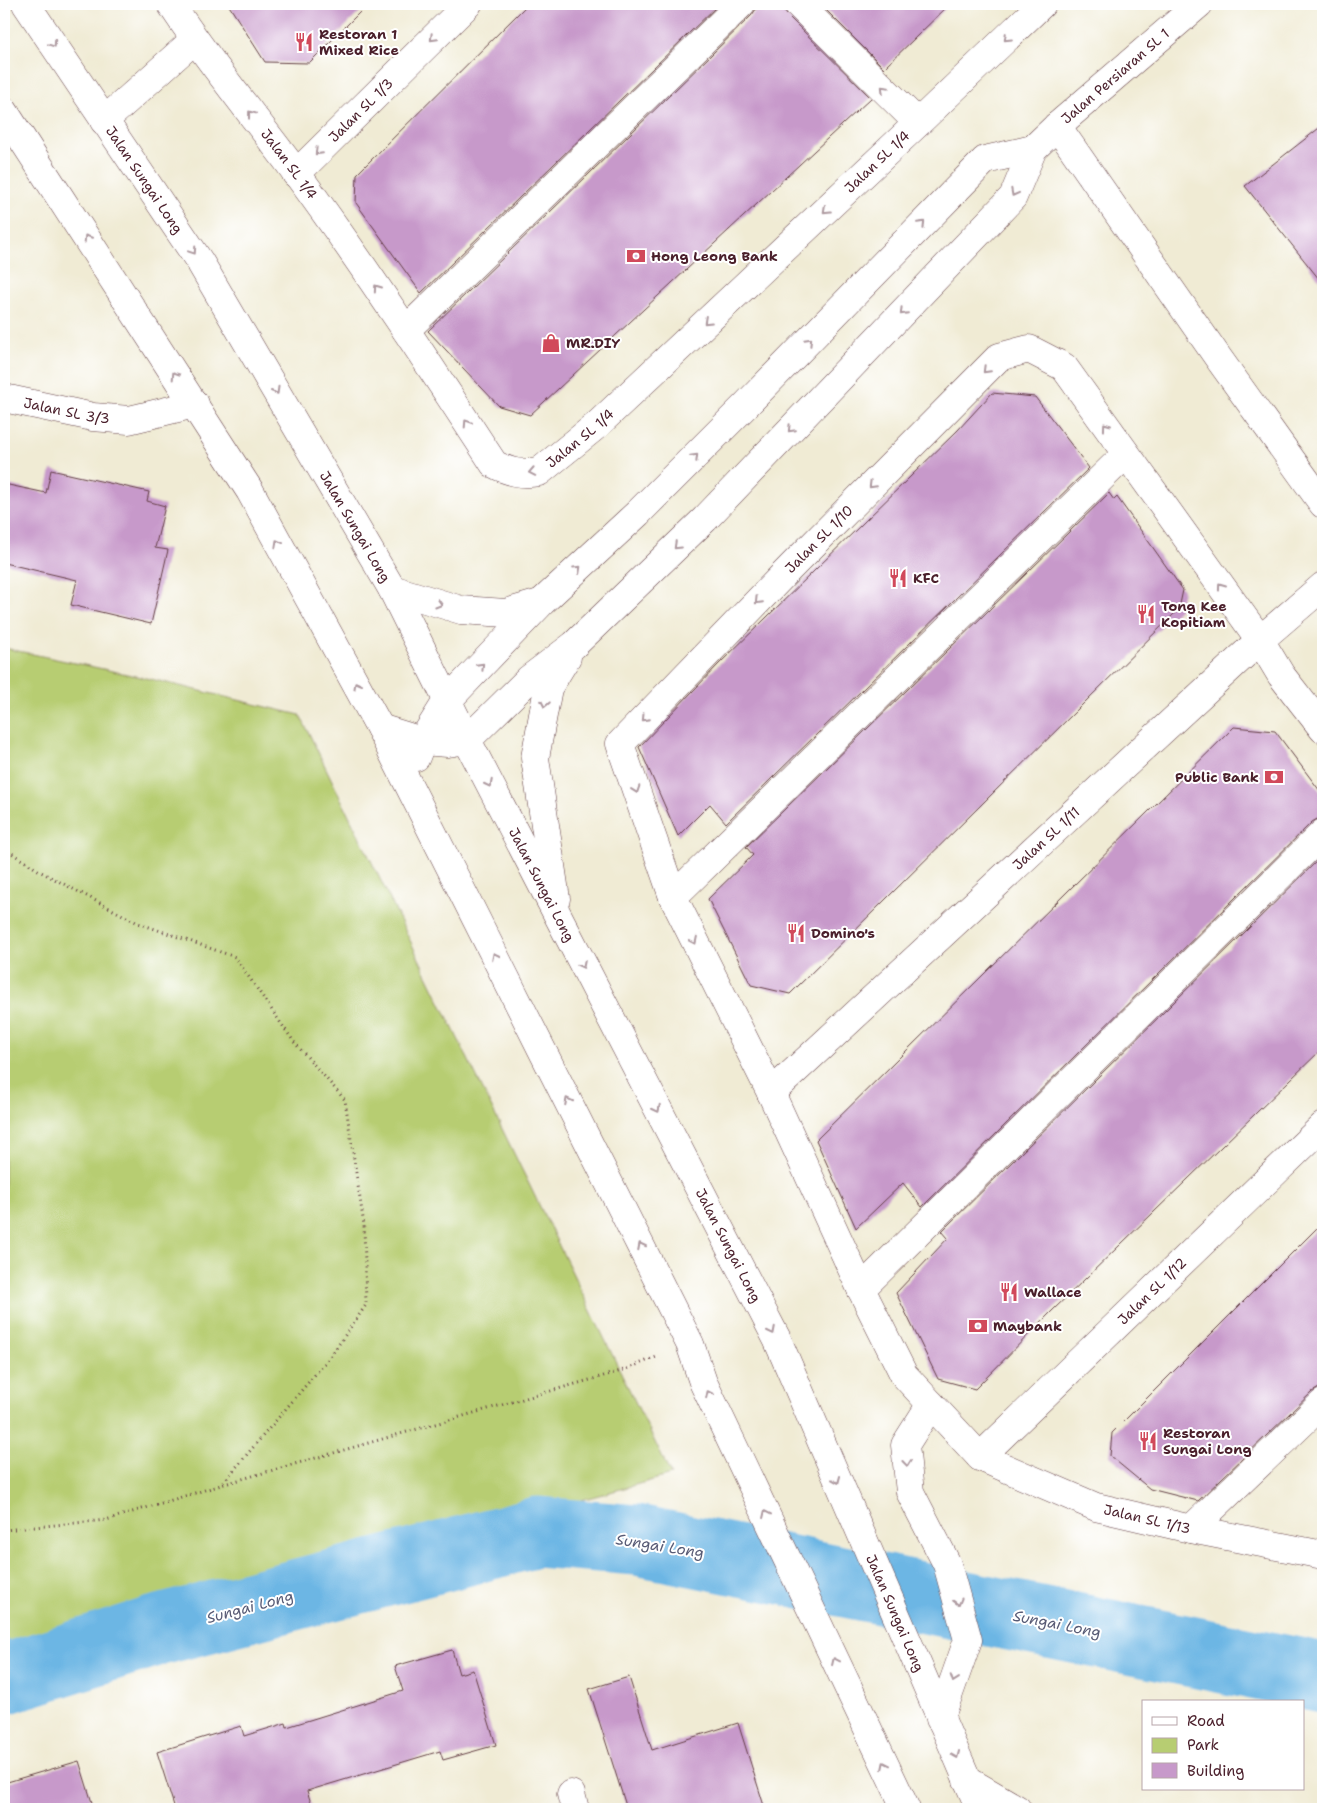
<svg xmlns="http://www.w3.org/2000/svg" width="1327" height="1813" viewBox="0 0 1327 1813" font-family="'Shantell Sans',sans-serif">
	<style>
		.green { fill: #b7cd72; stroke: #80764e }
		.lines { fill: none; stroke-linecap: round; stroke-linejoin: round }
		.river { stroke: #6cb6e4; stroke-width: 71 }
		.building { fill: #c799ca }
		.minor-casing { stroke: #633e44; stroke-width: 29 }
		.path { stroke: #633e44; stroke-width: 3; stroke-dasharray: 1 4; stroke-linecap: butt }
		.minor { stroke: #fff; stroke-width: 28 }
		.oneway { stroke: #ae9aa0 }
		.labels { text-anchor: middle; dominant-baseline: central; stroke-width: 4; stroke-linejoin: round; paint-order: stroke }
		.poi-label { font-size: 14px; font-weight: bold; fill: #4a1f2b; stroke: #fff; text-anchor: start }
		.street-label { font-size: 14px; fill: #4a1f2b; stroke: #fff }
		.water-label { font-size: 15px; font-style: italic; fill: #585b75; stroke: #fff }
	</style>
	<rect width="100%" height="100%" fill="#fff"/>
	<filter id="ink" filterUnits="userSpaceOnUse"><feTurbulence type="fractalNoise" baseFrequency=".02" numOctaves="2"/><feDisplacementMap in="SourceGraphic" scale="10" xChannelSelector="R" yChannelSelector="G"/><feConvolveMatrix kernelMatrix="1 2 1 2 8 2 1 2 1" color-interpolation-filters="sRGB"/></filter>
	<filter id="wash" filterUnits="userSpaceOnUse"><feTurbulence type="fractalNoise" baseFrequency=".0096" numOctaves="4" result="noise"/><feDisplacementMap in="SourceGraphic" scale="20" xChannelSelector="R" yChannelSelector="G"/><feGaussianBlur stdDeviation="1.12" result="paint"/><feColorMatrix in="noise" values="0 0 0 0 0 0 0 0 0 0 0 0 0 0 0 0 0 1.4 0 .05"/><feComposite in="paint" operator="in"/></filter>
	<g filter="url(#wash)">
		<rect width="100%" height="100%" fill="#f0ebd4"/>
		<path class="green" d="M 4,648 L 155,680 L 300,715 L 671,1475 L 61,1645 L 4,1663 Z"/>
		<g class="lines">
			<path class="river" d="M 4,1679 L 156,1631 L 537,1532 L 637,1540 L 1323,1678"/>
		</g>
		<g id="blocks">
			<path class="building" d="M 228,4 L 368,4 L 309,63 L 265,62 Z
				M 528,4 L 719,4 L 421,293 L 356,203 L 357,174 Z
				M 756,4 L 783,4 L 783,9 L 787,15 L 871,98 L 530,415 L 499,406 L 428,331 L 752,15 L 756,9 Z
				M 820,4 L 950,4 L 884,68 Z
				M 1323,125 L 1323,284 L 1245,186 Z
				M 992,393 L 1035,397 L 1089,468 L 726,823 L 710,804 L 678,836 L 639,747 L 719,664 L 958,430 Z
				M 51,470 L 149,492 L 147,501 L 165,506 L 155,548 L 168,550 L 151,624 L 71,605 L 77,580 L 4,563 L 4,484 L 46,493 Z
				M 1109,493 L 1114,500 L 1117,497 L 1183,590 L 1179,609 L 790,994 L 751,985 L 708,899 L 753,855 L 746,847 Z
				M 1234,727 L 1275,731 L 1323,795 L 1323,818 L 1319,818 L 1312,822 L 922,1207 L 903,1183 L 856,1228 L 816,1140 Z
				M 1323,855 L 1323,1048 L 1052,1311 L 975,1389 L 938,1379 L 896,1293 L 948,1238 L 942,1231 Z
				M 1323,1222 L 1323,1388 L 1319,1388 L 1312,1392 L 1198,1501 L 1150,1489 L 1110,1456 L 1112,1433 Z
				M 452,1650 L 459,1674 L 473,1670 L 496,1745 L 443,1760 L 440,1751 L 307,1791 L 313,1809 L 175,1809 L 157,1752 L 241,1726 L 244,1736 L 286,1723 L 287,1727 L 403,1691 L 395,1666 Z
				M 629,1677 L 652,1750 L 738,1723 L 765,1809 L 627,1809 L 589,1689 Z
				M 79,1761 L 94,1809 L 4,1809 L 4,1783 Z"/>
		</g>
	</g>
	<g filter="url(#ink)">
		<use href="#blocks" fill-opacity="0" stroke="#633e44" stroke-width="1"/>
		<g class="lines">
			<g class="minor-casing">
				<g id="minor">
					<path id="s1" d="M 26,4 L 200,262 L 392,589 L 467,740 L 777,1339 L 980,1809"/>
					<path id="s2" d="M 171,4 C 209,63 255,117 297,174 C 366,268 430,366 494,464 C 509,472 522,475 539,472 L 597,425 L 918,123 L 1042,4"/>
					<path d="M 798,4 L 918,123"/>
					<path d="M 4,111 L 250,491 L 380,728 L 690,1344 L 703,1382 L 906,1809"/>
					<path d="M 104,121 L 194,40"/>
					<path d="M 1057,126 L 1219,359 L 1323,504"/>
					<path id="s3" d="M 296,174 L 468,4"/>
					<path d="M 406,330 L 741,4"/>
					<path id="s4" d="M 4,398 L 93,417 L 129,420 L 195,404"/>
					<path d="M 392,589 L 461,610 L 506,613 L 540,603"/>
					<path id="s5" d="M 380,728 L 422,741 L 448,743 L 467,740 L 529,679 L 574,645 L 705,519 L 1013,197 L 1033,149 L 1057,126 L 1199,4"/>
					<path id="s6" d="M 1323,729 L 1281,675 L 1260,640 L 1064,367 L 1029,349 L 999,357 L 790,568 L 620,744 L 673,897 L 771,1093 L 861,1289 L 904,1375 L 980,1457 L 1096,1507 L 1191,1529 L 1318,1554 L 1323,1552"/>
					<path d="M 416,757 L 422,741 L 447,701 L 542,602 L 638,513 L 745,406 L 985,160 L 1033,149"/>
					<path d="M 673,897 L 1126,454"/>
					<path d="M 556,899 L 535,758 L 548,688 L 567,657"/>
					<path id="s7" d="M 771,1093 L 1260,640 L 1323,586"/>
					<path d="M 861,1289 L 1323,833"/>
					<path d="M 931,1404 L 905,1445 L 910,1492 L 947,1564 L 968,1640 L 940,1719"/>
					<path id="s8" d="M 980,1457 L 1323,1126"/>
					<path d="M 1191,1529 L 1323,1403"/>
					<path d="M 967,1780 L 1017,1809"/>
					<path d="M 571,1794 L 575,1809"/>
				</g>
			</g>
			<path class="path" d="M 4,848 L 41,872 L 138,923 L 235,957 L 294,1042 L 345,1100 L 364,1225 L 366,1305 L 330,1357 L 221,1485
				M 4,1530 L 106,1520 L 221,1485 L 621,1371 L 659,1356"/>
			<use href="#minor" class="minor"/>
		</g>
		<defs><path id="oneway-chevron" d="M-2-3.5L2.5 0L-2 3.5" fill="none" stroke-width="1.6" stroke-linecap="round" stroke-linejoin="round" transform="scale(1.25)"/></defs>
		<g class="oneway">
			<use href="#oneway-chevron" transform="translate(433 38) rotate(135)"/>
			<use href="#oneway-chevron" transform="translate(1007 38) rotate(136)"/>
			<use href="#oneway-chevron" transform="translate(53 44) rotate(56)"/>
			<use href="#oneway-chevron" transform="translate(884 89) rotate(-135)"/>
			<use href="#oneway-chevron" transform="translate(251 114) rotate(-127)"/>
			<use href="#oneway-chevron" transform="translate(318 152) rotate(135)"/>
			<use href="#oneway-chevron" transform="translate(1014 193) rotate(118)"/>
			<use href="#oneway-chevron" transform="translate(826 210) rotate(137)"/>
			<use href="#oneway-chevron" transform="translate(922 224) rotate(-46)"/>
			<use href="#oneway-chevron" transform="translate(87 238) rotate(-123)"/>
			<use href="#oneway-chevron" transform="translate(193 251) rotate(56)"/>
			<use href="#oneway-chevron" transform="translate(377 288) rotate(-125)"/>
			<use href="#oneway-chevron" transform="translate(903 312) rotate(134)"/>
			<use href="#oneway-chevron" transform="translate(707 321) rotate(137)"/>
			<use href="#oneway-chevron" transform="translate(809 341) rotate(-46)"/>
			<use href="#oneway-chevron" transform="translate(986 370) rotate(135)"/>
			<use href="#oneway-chevron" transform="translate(175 375) rotate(-123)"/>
			<use href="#oneway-chevron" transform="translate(276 391) rotate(60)"/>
			<use href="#oneway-chevron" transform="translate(467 423) rotate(-123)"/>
			<use href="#oneway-chevron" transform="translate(1106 426) rotate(-126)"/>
			<use href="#oneway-chevron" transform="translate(791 429) rotate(134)"/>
			<use href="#oneway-chevron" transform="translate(695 457) rotate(-45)"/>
			<use href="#oneway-chevron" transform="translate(532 472) rotate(169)"/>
			<use href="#oneway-chevron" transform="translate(872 485) rotate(135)"/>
			<use href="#oneway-chevron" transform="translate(278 543) rotate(-119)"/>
			<use href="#oneway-chevron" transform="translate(677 546) rotate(136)"/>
			<use href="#oneway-chevron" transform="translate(578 569) rotate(-43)"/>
			<use href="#oneway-chevron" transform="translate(1221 586) rotate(-126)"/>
			<use href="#oneway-chevron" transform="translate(758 601) rotate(134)"/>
			<use href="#oneway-chevron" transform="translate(439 604) rotate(17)"/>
			<use href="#oneway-chevron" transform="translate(481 666) rotate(-46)"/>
			<use href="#oneway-chevron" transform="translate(357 685) rotate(-119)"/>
			<use href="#oneway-chevron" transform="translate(545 704) rotate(101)"/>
			<use href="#oneway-chevron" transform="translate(645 718) rotate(134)"/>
			<use href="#oneway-chevron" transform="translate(489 784) rotate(63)"/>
			<use href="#oneway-chevron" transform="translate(636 790) rotate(71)"/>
			<use href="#oneway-chevron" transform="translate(694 941) rotate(64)"/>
			<use href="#oneway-chevron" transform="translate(495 956) rotate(-117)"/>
			<use href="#oneway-chevron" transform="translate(582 965) rotate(63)"/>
			<use href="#oneway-chevron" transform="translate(568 1101) rotate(-117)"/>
			<use href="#oneway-chevron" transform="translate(657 1109) rotate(63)"/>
			<use href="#oneway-chevron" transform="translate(641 1246) rotate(-117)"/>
			<use href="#oneway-chevron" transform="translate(772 1331) rotate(63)"/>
			<use href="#oneway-chevron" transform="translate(709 1394) rotate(-116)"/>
			<use href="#oneway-chevron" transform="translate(907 1463) rotate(84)"/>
			<use href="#oneway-chevron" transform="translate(837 1480) rotate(67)"/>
			<use href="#oneway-chevron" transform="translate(766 1514) rotate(-115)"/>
			<use href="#oneway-chevron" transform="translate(958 1602) rotate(75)"/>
			<use href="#oneway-chevron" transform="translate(835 1661) rotate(-115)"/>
			<use href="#oneway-chevron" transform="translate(954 1679) rotate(109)"/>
			<use href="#oneway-chevron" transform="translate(956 1755) rotate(67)"/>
			<use href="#oneway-chevron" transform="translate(885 1765) rotate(-116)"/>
		</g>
	</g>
	<defs>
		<g id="restaurant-bare" transform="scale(1.5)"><path d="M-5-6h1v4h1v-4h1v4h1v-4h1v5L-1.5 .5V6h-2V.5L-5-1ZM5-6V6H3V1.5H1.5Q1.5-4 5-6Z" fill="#d1495b" stroke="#fff" stroke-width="2.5" paint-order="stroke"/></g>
		<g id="bank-bare" transform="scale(1.5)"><path d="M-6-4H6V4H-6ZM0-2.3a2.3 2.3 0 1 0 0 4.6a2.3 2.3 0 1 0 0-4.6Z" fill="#d1495b" stroke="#fff" stroke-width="2.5" paint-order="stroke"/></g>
		<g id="shop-bare" transform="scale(1.5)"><path d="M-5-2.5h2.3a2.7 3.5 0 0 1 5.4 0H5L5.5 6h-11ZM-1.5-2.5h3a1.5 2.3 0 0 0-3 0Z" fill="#d1495b" stroke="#fff" stroke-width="2.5" paint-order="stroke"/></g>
	</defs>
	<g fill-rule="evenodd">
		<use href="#restaurant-bare" x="304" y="42"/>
		<use href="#bank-bare" x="636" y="256"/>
		<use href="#shop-bare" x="551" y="343"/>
		<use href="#restaurant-bare" x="898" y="578"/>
		<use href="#restaurant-bare" x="1146" y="614"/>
		<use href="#bank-bare" x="1274" y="777"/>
		<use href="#restaurant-bare" x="796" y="933"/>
		<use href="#restaurant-bare" x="1009" y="1292"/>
		<use href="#bank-bare" x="978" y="1326"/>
		<use href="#restaurant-bare" x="1148" y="1441"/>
	</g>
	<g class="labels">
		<g class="poi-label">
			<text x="319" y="34">Restoran 1<tspan x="319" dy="16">Mixed Rice</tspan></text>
			<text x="651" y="256">Hong Leong Bank</text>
			<text x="566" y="343">MR.DIY</text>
			<text x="913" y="578">KFC</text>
			<text x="1161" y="606">Tong Kee<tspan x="1161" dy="16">Kopitiam</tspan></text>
			<text x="1259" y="777" text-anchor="end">Public Bank</text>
			<text x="811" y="933">Domino's</text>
			<text x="1024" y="1292">Wallace</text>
			<text x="993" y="1326">Maybank</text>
			<text x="1163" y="1433">Restoran<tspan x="1163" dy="16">Sungai Long</tspan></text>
		</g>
		<g class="street-label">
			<text stroke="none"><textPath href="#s5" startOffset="1022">Jalan Persiaran SL 1</textPath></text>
			<text stroke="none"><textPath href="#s3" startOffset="91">Jalan SL 1/3</textPath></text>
			<text stroke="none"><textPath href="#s2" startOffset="1068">Jalan SL 1/4</textPath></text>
			<text stroke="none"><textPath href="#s2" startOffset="199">Jalan SL 1/4</textPath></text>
			<text stroke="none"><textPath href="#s1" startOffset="212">Jalan Sungai Long</textPath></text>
			<text stroke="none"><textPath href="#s4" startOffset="64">Jalan SL 3/3</textPath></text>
			<text stroke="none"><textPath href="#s2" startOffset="662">Jalan SL 1/4</textPath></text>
			<text stroke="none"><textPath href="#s1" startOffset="618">Jalan Sungai Long</textPath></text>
			<text transform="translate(819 539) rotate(-45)">Jalan SL 1/10</text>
			<text stroke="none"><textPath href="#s7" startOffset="375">Jalan SL 1/11</textPath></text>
			<text stroke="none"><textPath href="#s1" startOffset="1022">Jalan Sungai Long</textPath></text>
			<text stroke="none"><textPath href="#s1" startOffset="1428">Jalan Sungai Long</textPath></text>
			<text stroke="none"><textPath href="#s8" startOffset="239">Jalan SL 1/12</textPath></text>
			<text stroke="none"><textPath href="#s6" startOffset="2041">Jalan SL 1/13</textPath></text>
			<text stroke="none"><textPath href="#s1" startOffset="1832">Jalan Sungai Long</textPath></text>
		</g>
		<g class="water-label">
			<text transform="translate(660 1546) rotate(9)">Sungai Long</text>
			<text transform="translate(250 1607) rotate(-15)">Sungai Long</text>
			<text transform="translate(1057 1624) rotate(11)">Sungai Long</text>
		</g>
	</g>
	<rect width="1327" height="1813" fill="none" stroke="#fff" stroke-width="20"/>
	<rect x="1142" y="1700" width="162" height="90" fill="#ffffff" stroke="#b7a5aa"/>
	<rect x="1152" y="1717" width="25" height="8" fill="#ffffff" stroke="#b7a5aa"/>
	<text x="1187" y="1726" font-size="15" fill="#4a1f2b">Road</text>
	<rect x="1152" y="1738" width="25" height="15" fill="#b7cd72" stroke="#b7a5aa"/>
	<text x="1187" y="1750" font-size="15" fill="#4a1f2b">Park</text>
	<rect x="1152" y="1763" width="25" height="15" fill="#c799ca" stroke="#b7a5aa"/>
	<text x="1187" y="1776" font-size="15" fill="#4a1f2b">Building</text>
</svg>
